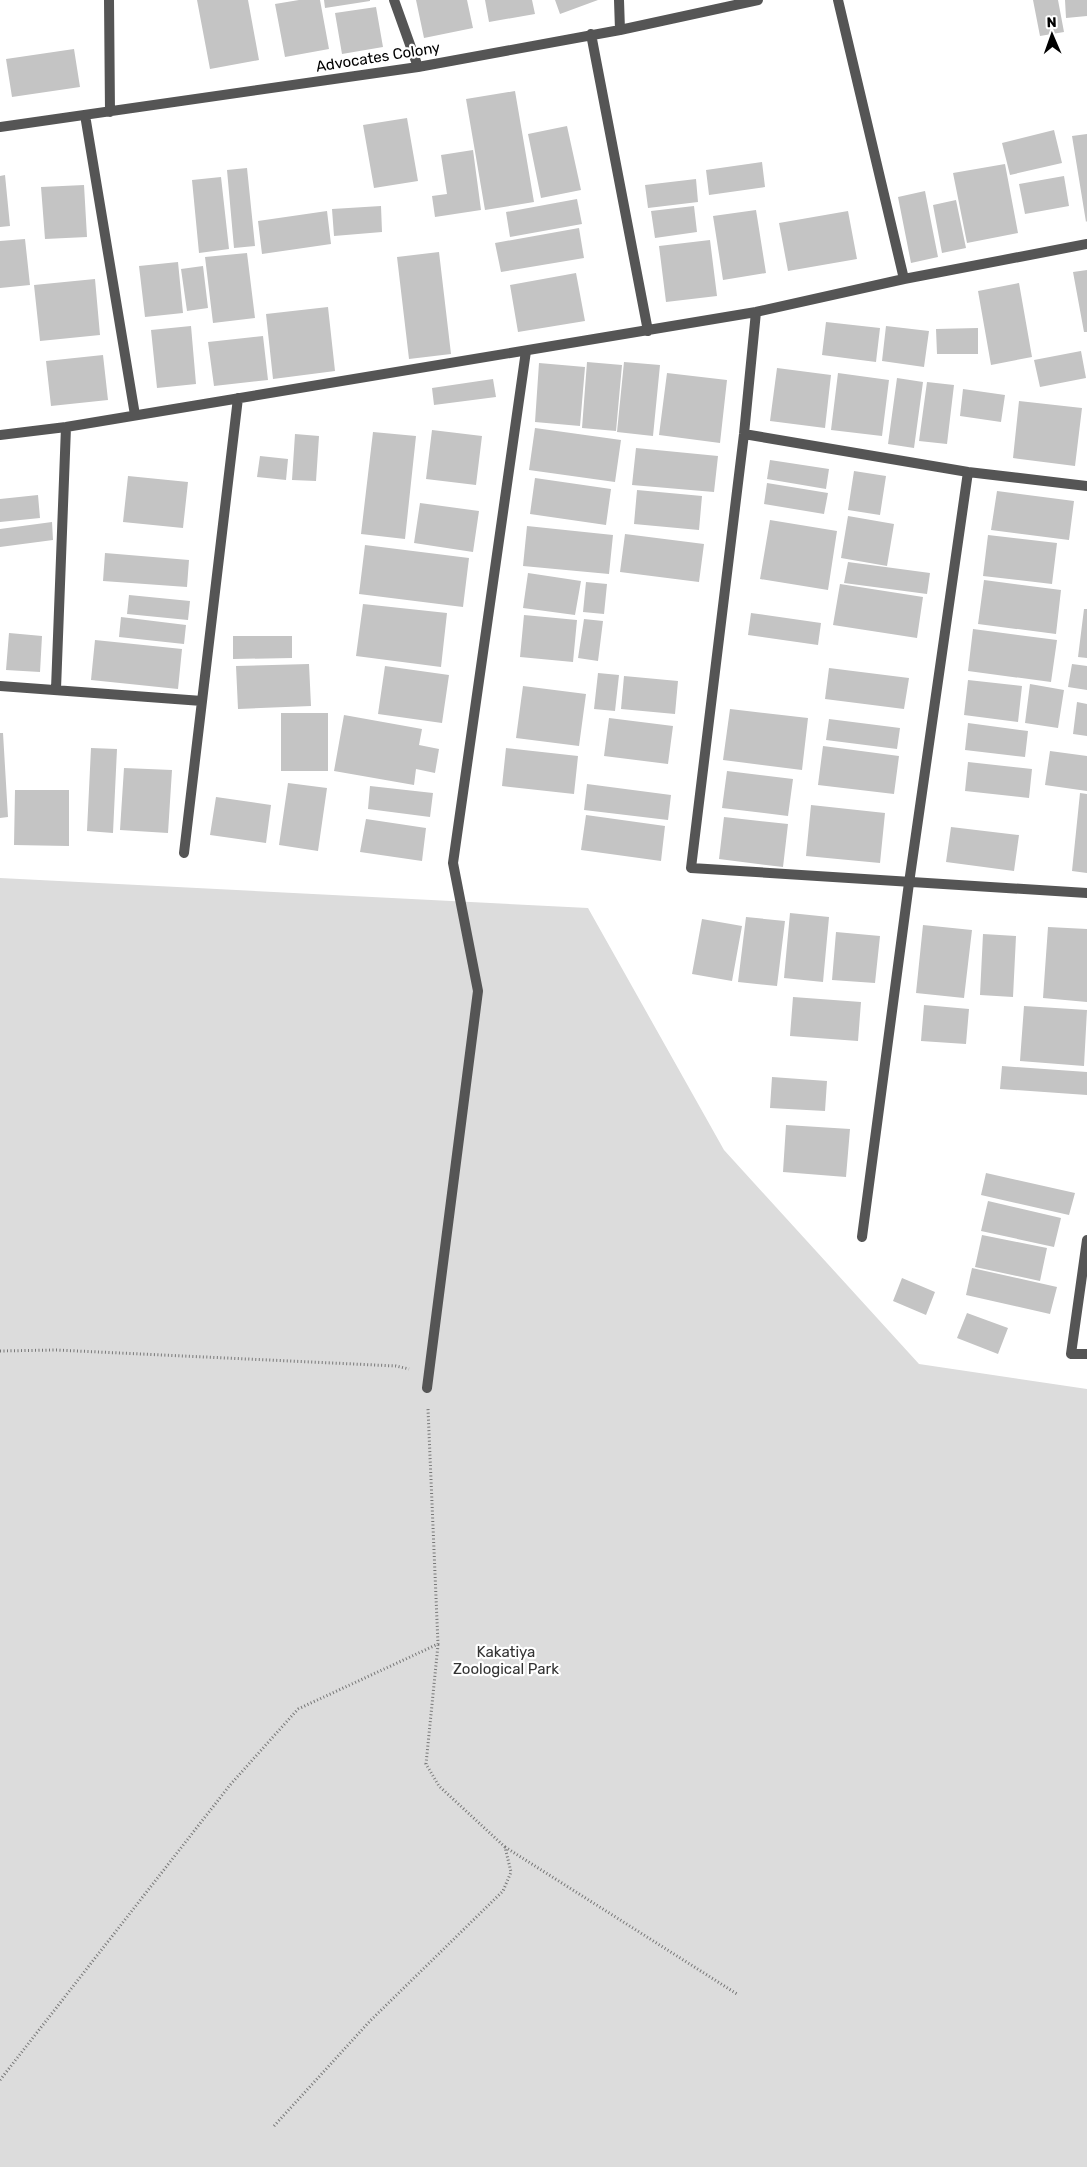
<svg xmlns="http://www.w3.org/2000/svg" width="1087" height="2167" viewBox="0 0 1087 2167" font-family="Rubik,sans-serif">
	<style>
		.green { fill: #dcdcdc }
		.building { fill: #c4c4c4 }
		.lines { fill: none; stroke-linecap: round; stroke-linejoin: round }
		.path { stroke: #777; stroke-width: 3; stroke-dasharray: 1 2.5; stroke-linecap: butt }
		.street { stroke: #555; stroke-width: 10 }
		.labels { text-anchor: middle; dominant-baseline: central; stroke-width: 4.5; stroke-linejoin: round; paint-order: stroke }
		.street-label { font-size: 15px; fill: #000; stroke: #fff }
		.park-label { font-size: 15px; fill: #333; stroke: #fff }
	</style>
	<rect width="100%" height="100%" fill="#fff"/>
	<path class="green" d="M 0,878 L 588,908 L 724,1150 L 919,1364 L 1087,1389 L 1087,2167 L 0,2167 Z"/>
	<path class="building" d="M 197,0 L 248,0 L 259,60 L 210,69 Z
		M 299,0 L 320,0 L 329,49 L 285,57 L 275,4 Z
		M 324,0 L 370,0 L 370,1 L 325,8 Z
		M 416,0 L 467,0 L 473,28 L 424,38 Z
		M 485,0 L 532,0 L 535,14 L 489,22 Z
		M 555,0 L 598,0 L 560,14 Z
		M 1033,0 L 1058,0 L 1064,32 L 1040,36 Z
		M 1065,0 L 1087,0 L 1087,16 L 1066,18 Z
		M 376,7 L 383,47 L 342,54 L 335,13 Z
		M 74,49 L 80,87 L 12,97 L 6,59 Z
		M 515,91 L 534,202 L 485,210 L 466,99 Z
		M 407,118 L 418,181 L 374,188 L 363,125 Z
		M 567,126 L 581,190 L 541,198 L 528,134 Z
		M 1054,130 L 1062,163 L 1010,175 L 1002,143 Z
		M 1087,134 L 1087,221 L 1086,222 L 1072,136 Z
		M 473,150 L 481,210 L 435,217 L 432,196 L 447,194 L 441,155 Z
		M 762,162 L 765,187 L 709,195 L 706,170 Z
		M 1005,164 L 1018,233 L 967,243 L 953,173 Z
		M 247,168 L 255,246 L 234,248 L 227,170 Z
		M 5,175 L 10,226 L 0,227 L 0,176 Z
		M 1064,176 L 1069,206 L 1025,214 L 1019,184 Z
		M 221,177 L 229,249 L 199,253 L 192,180 Z
		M 696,179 L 698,202 L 648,208 L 645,185 Z
		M 84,185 L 87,237 L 45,239 L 41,187 Z
		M 925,191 L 938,257 L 911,263 L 898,197 Z
		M 577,199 L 582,224 L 510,237 L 506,212 Z
		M 956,200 L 966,248 L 942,253 L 933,205 Z
		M 381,206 L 382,232 L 334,236 L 332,209 Z
		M 694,206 L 697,232 L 655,238 L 651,211 Z
		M 756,210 L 766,273 L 723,280 L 713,216 Z
		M 327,211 L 331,244 L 262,254 L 258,221 Z
		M 848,211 L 857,259 L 788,271 L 779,223 Z
		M 579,228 L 584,258 L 501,272 L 495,243 Z
		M 25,239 L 30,285 L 0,288 L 0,241 Z
		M 710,240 L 717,296 L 666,302 L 659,246 Z
		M 439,252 L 451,354 L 409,359 L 397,257 Z
		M 247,253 L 255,318 L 213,323 L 205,257 Z
		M 178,262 L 183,313 L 145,317 L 139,266 Z
		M 203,266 L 208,308 L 187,311 L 181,269 Z
		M 1087,270 L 1087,332 L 1084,332 L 1073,272 Z
		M 576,273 L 585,321 L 518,332 L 510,285 Z
		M 95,279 L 100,335 L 40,341 L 34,285 Z
		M 1019,283 L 1032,357 L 991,365 L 978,291 Z
		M 328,307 L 335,371 L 273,379 L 266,314 Z
		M 826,322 L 880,328 L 876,362 L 822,355 Z
		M 191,326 L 196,384 L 157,388 L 151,330 Z
		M 886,326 L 929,331 L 924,367 L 882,361 Z
		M 978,328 L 978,354 L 937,354 L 936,329 Z
		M 263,336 L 268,380 L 214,386 L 208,342 Z
		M 1081,351 L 1086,378 L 1040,387 L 1034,360 Z
		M 103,355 L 108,400 L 51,406 L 46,361 Z
		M 587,362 L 622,365 L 616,431 L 582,428 Z
		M 624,362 L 660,365 L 653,436 L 617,432 Z
		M 539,363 L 585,367 L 580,426 L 535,422 Z
		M 777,368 L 831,375 L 825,428 L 770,421 Z
		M 667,373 L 727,380 L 720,443 L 659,435 Z
		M 838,373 L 889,380 L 882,436 L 831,430 Z
		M 897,378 L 923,382 L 914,448 L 888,444 Z
		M 493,379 L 496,397 L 434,405 L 432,388 Z
		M 927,382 L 954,385 L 947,444 L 919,441 Z
		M 963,389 L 1005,395 L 1001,422 L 960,416 Z
		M 1019,401 L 1082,408 L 1075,466 L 1013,458 Z
		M 535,428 L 621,440 L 615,482 L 529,470 Z
		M 432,430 L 482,436 L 476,485 L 426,479 Z
		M 373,432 L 416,436 L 405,539 L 361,534 Z
		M 295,434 L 319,436 L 316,481 L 292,480 Z
		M 636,448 L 718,456 L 714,492 L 632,485 Z
		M 260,456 L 288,459 L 286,480 L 257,477 Z
		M 770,460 L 829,469 L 826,489 L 767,479 Z
		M 854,471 L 886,476 L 880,515 L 848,510 Z
		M 128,476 L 188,482 L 183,528 L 123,522 Z
		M 535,478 L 611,489 L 606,525 L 530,514 Z
		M 767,483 L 828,493 L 824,514 L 764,504 Z
		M 637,490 L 702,496 L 699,530 L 634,524 Z
		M 997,491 L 1074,501 L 1069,540 L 991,530 Z
		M 38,495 L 40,518 L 0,522 L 0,499 Z
		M 420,503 L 479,511 L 473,552 L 414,543 Z
		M 848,516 L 894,524 L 887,566 L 841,558 Z
		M 770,520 L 837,531 L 828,590 L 760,579 Z
		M 52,522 L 53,540 L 0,547 L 0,529 Z
		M 527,526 L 613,535 L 609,574 L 523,566 Z
		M 625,534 L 704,544 L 699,582 L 620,572 Z
		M 988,535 L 1057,543 L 1052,584 L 983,576 Z
		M 365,545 L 469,558 L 463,607 L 359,594 Z
		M 105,553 L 189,560 L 187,587 L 103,581 Z
		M 848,562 L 930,573 L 927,594 L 844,583 Z
		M 528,573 L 581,581 L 575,615 L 523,608 Z
		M 984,580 L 1061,590 L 1056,634 L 978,624 Z
		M 586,582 L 607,584 L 604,614 L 583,612 Z
		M 840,584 L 923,597 L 917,638 L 833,625 Z
		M 129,595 L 190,601 L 188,620 L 127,614 Z
		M 363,604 L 447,613 L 441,667 L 356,656 Z
		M 1084,609 L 1087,609 L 1087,658 L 1078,657 Z
		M 751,613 L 821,623 L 818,645 L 748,635 Z
		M 524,615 L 577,620 L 573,662 L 520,657 Z
		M 121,617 L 186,625 L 184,644 L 119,637 Z
		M 584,619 L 603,621 L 598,661 L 578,658 Z
		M 973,629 L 1057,640 L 1051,682 L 968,671 Z
		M 9,633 L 42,636 L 40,672 L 6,670 Z
		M 233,636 L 292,636 L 292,658 L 233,659 Z
		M 95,640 L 182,649 L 178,689 L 91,680 Z
		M 309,664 L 311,706 L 238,709 L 236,666 Z
		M 1072,664 L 1087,666 L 1087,690 L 1068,687 Z
		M 385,666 L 449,675 L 442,723 L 378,714 Z
		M 829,668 L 909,678 L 904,709 L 825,699 Z
		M 598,673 L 619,675 L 615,711 L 594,709 Z
		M 624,676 L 678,681 L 675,714 L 621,709 Z
		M 968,680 L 1022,686 L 1018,722 L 964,715 Z
		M 1030,684 L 1064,690 L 1058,728 L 1025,723 Z
		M 523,686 L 586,694 L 579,746 L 516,738 Z
		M 1077,702 L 1087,704 L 1087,736 L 1073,734 Z
		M 730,709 L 808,718 L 802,770 L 723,760 Z
		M 281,713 L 328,713 L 328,771 L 281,771 Z
		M 344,715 L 422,729 L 419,745 L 439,749 L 435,773 L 416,769 L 414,785 L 334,771 Z
		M 609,718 L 673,726 L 668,764 L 604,756 Z
		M 829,719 L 900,728 L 897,749 L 826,740 Z
		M 968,723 L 1028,731 L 1025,757 L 965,750 Z
		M 0,733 L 3,733 L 8,817 L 0,818 Z
		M 823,746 L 899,756 L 894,794 L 818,785 Z
		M 91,748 L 117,749 L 113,833 L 87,831 Z
		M 506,748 L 578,756 L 574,794 L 502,786 Z
		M 1050,751 L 1087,756 L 1087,791 L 1045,785 Z
		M 968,762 L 1032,769 L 1029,798 L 965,791 Z
		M 124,768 L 172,770 L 168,833 L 120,830 Z
		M 727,771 L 793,779 L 788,816 L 722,808 Z
		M 288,783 L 327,788 L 318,851 L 279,845 Z
		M 587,784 L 671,795 L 668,820 L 584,810 Z
		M 370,786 L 433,793 L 430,817 L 368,809 Z
		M 15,790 L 69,790 L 69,846 L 14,845 Z
		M 1080,793 L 1087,794 L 1087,873 L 1072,871 Z
		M 216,797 L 271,805 L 266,843 L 210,835 Z
		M 811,805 L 885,813 L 880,863 L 806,856 Z
		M 586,815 L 665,826 L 661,861 L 581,850 Z
		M 724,817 L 788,824 L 783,867 L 719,859 Z
		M 366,819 L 426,828 L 422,861 L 360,852 Z
		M 951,827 L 1019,835 L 1014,871 L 946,862 Z
		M 790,913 L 829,917 L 823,982 L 784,978 Z
		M 746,917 L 785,921 L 777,986 L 738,982 Z
		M 702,919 L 742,926 L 732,981 L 692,974 Z
		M 923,925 L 972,930 L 964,998 L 916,993 Z
		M 1048,927 L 1087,929 L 1087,1002 L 1043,998 Z
		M 836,932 L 880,936 L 875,983 L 832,980 Z
		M 983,934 L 1016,936 L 1013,997 L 980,995 Z
		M 793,997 L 861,1002 L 858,1041 L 790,1036 Z
		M 924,1005 L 969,1009 L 966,1044 L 921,1041 Z
		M 1024,1006 L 1087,1010 L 1084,1066 L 1020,1061 Z
		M 1002,1066 L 1087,1072 L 1087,1095 L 1000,1089 Z
		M 772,1077 L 827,1081 L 825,1111 L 770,1108 Z
		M 786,1125 L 850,1129 L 846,1177 L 783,1172 Z
		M 986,1173 L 1075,1193 L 1069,1215 L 981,1195 Z
		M 988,1201 L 1061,1218 L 1054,1247 L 981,1231 Z
		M 982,1235 L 1047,1248 L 1040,1281 L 975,1267 Z
		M 972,1268 L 1057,1287 L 1050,1314 L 966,1295 Z
		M 902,1278 L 935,1292 L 926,1315 L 893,1301 Z
		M 967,1313 L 1008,1328 L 998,1354 L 957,1338 Z"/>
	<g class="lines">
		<path class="path" d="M 0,1351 L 56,1350 L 396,1366 L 409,1369
			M 505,1847 L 737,1994
			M 0,2080 L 230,1785 L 298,1709 L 438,1644 L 428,1409
			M 274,2126 L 370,2021 L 503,1891 L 511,1872 L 505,1847 L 439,1786 L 426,1764 L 438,1645"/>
		<path class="street" d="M 109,0 L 110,112
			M 394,0 L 418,67
			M 619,0 L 620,30
			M 838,0 L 904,279
			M 591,34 L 648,331
			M 85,115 L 135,415
			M 0,127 L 418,67 L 620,30 L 758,0
			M 756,312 L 744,434 L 691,868 L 1087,893
			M 744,434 L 968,472 L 1087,486
			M 0,435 L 66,427 L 756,312 L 904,279 L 1087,244
			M 0,686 L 202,701
			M 56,689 L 66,427
			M 184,853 L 238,398
			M 862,1237 L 909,883 L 968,472
			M 1087,1240 L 1071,1354 L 1087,1354
			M 427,1388 L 478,991 L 453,863 L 526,351"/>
	</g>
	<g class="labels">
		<g class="street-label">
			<text transform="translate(378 57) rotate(-9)">Advocates Colony</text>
		</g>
		<g class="park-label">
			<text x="506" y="1652">Kakatiya<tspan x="506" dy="17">Zoological Park</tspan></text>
		</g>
	</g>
	<g transform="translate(1052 35) rotate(358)" stroke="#ffffff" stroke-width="4" paint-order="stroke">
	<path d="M0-4L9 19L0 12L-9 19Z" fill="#000000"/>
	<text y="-8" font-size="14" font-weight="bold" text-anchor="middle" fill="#000000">N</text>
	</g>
</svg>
